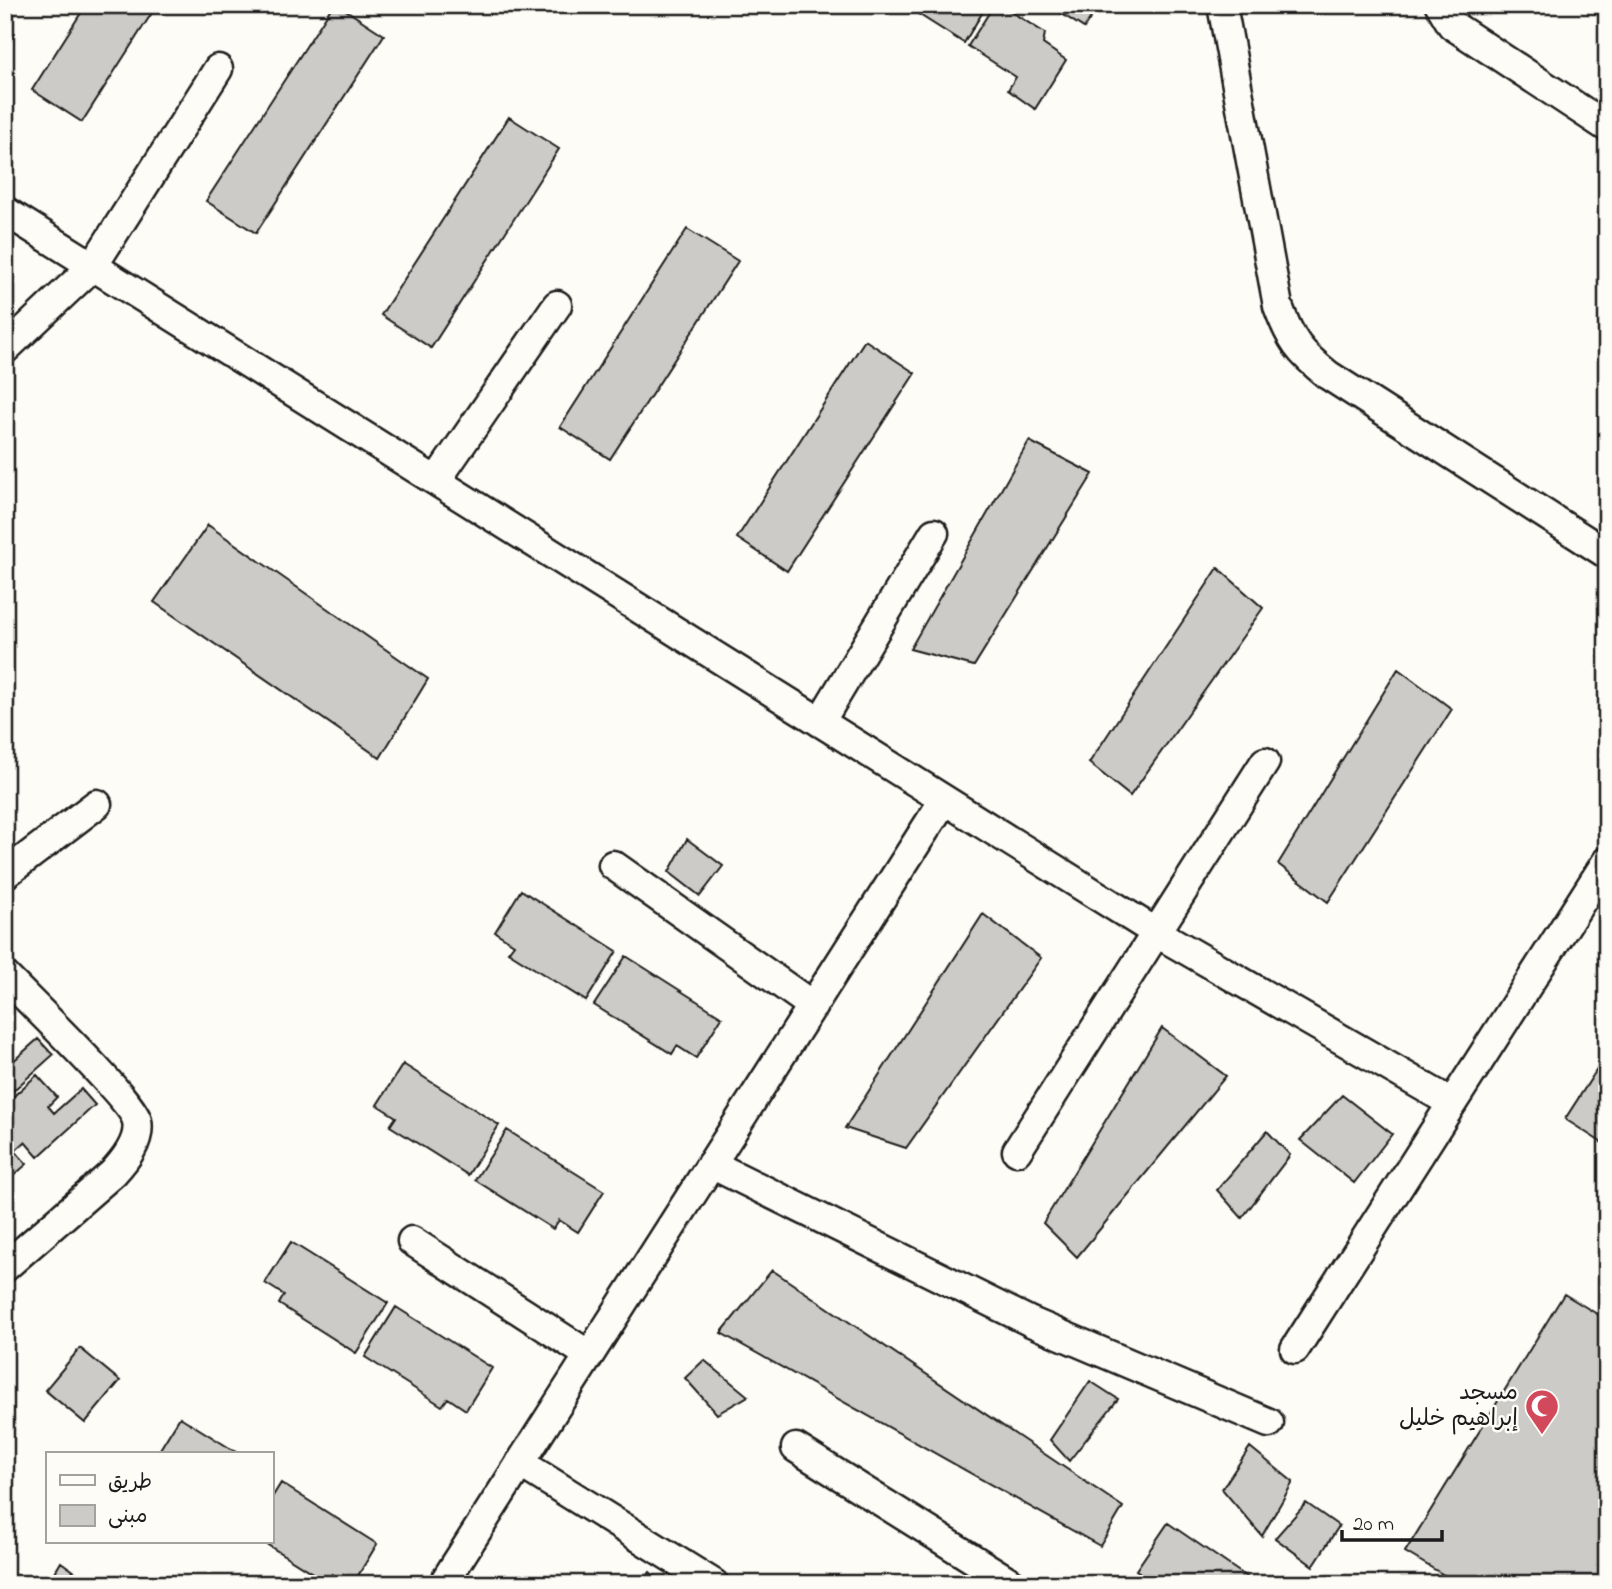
<svg xmlns="http://www.w3.org/2000/svg" width="1612" height="1589" viewBox="0 0 1612 1589" font-family="'Indie Flower','Playpen Sans Arabic',sans-serif">
	<style>
		.building { fill: #cccbc8; stroke: #1c1c1c; stroke-width: 2 }
		.lines { fill: none; stroke-linecap: round; stroke-linejoin: round }
		.street-casing { stroke: #1c1c1c; stroke-width: 33 }
		.street { stroke: #fdfcf7; stroke-width: 28 }
		.labels { text-anchor: middle; dominant-baseline: central; stroke-width: 5; stroke-linejoin: round; paint-order: stroke }
		.poi-label { font-size: 23px; fill: #1c1c1c; stroke: #fdfcf7; text-anchor: end }
	</style>
	<rect width="100%" height="100%" fill="#fdfcf7"/>
	<filter id="ink" filterUnits="userSpaceOnUse"><feTurbulence type="fractalNoise" baseFrequency=".0143" numOctaves="2"/><feDisplacementMap in="SourceGraphic" scale="14" xChannelSelector="R" yChannelSelector="G"/><feConvolveMatrix kernelMatrix="1 2 1 2 8 2 1 2 1" color-interpolation-filters="sRGB"/></filter>
	<g filter="url(#ink)">
		<path class="building" d="M 86,5 L 157,5 L 82,122 L 32,90 Z
			M 333,5 L 338,5 L 384,35 L 256,233 L 206,201 Z
			M 920,5 L 987,5 L 964,43 L 915,12 Z
			M 994,5 L 1000,5 L 1045,33 L 1043,44 L 1066,60 L 1035,109 L 1008,90 L 1016,77 L 968,46 Z
			M 1048,5 L 1099,5 L 1084,28 Z
			M 509,117 L 559,149 L 431,348 L 381,315 Z
			M 687,229 L 738,261 L 610,459 L 560,427 Z
			M 865,340 L 915,373 L 787,571 L 737,538 Z
			M 1029,441 L 1093,474 L 974,666 L 910,649 Z
			M 208,525 L 428,679 L 380,758 L 154,602 Z
			M 1218,568 L 1263,608 L 1130,796 L 1089,763 Z
			M 1398,669 L 1452,709 L 1328,902 L 1278,864 Z
			M 687,839 L 723,866 L 700,896 L 669,872 Z
			M 521,890 L 617,951 L 586,1001 L 508,952 L 514,944 L 495,932 Z
			M 983,914 L 1041,958 L 906,1148 L 845,1128 Z
			M 626,956 L 722,1017 L 696,1058 L 677,1046 L 672,1054 L 594,1005 Z
			M 1162,1028 L 1226,1076 L 1077,1257 L 1043,1223 Z
			M 38,1039 L 53,1055 L 5,1098 L 5,1056 L 11,1063 Z
			M 1607,1054 L 1607,1146 L 1565,1119 Z
			M 403,1064 L 499,1125 L 468,1175 L 390,1126 L 396,1117 L 377,1105 Z
			M 37,1075 L 57,1097 L 48,1106 L 54,1113 L 81,1089 L 95,1105 L 38,1157 L 25,1142 L 15,1151 L 27,1164 L 5,1183 L 5,1104 Z
			M 1342,1095 L 1392,1134 L 1354,1183 L 1300,1140 Z
			M 507,1130 L 604,1191 L 578,1232 L 559,1220 L 553,1229 L 475,1180 Z
			M 1267,1131 L 1290,1155 L 1242,1218 L 1217,1190 Z
			M 291,1242 L 388,1303 L 356,1353 L 279,1304 L 284,1295 L 265,1283 Z
			M 772,1270 L 1123,1507 L 1100,1546 L 721,1333 Z
			M 1564,1294 L 1607,1320 L 1607,1584 L 1459,1584 L 1405,1552 Z
			M 396,1307 L 492,1368 L 466,1410 L 448,1398 L 442,1406 L 365,1357 Z
			M 80,1348 L 120,1381 L 85,1423 L 45,1390 Z
			M 704,1360 L 748,1396 L 717,1414 L 685,1378 Z
			M 1090,1381 L 1118,1399 L 1069,1461 L 1050,1440 Z
			M 180,1417 L 239,1454 L 157,1454 Z
			M 1250,1447 L 1293,1482 L 1262,1536 L 1222,1489 Z
			M 281,1483 L 377,1544 L 353,1584 L 348,1584 L 332,1574 L 327,1582 L 263,1542 L 271,1542 L 271,1499 Z
			M 1306,1503 L 1339,1526 L 1313,1566 L 1275,1538 Z
			M 1168,1523 L 1254,1582 L 1253,1584 L 1156,1584 L 1136,1570 Z
			M 61,1562 L 92,1584 L 48,1584 Z
			M 650,1572 L 664,1584 L 642,1584 Z"/>
		<g class="lines">
			<g class="street-casing">
				<path id="street" d="M 1222,5 L 1278,306 C 1291,341 1299,352 1328,375 L 1607,554
					M 1440,5 L 1452,25 L 1607,127
					M 5,211 L 1157,933 L 1452,1103
					M 5,349 L 93,266 L 218,69
					M 436,481 L 557,305
					M 820,722 L 934,533
					M 613,865 L 813,1006
					M 5,874 L 97,804
					M 5,976 C 26,998 133,1101 137,1121 C 141,1141 125,1160 113,1173 L 5,1267
					M 1017,1151 L 1265,762
					M 711,1164 L 1031,1322 L 1269,1423
					M 412,1241 L 589,1355
					M 1295,1349 L 1607,861
					M 796,1448 L 1013,1584
					M 520,1463 L 714,1584
					M 443,1584 L 944,800"/>
			</g>
			<use href="#street" class="street"/>
		</g>
	</g>
	<defs>
		<g id="mosque-pin" transform="scale(1.75)"><path d="M0 17L-7.5 6A9.5 9.5 0 1 1 7.5 6Z" fill="#d1495b" stroke="#fdfcf7"/><path d="M3.5-4.9A6 6 0 1 0 3.5 4.9A5 5 0 1 1 3.5-4.9Z" fill="#fff"/></g>
	</defs>
	<g fill-rule="evenodd">
		<use href="#mosque-pin" x="1542" y="1406"/>
	</g>
	<g class="labels">
		<g class="poi-label">
			<text x="1518" y="1393">مسجد<tspan x="1518" dy="26">إبراهيم خليل</tspan></text>
		</g>
	</g>
	<rect width="1612" height="1589" fill="none" stroke="#fdfcf7" stroke-width="28"/>
	<rect x="14" y="14" width="1584" height="1561" fill="none" stroke="#1c1c1c" stroke-width="2.5" filter="url(#ink)"/>
	<rect x="46" y="1452" width="228" height="91" fill="#fdfcf7" stroke="#a3a29f" stroke-width="2"/>
	<rect x="60" y="1475" width="35" height="10" fill="#fdfcf7" stroke="#a3a29f" stroke-width="2"/>
	<text x="108" y="1488" font-size="21" fill="#1c1c1c">طريق</text>
	<rect x="60" y="1505" width="35" height="21" fill="#cccbc8" stroke="#a3a29f" stroke-width="2"/>
	<text x="108" y="1522" font-size="21" fill="#1c1c1c">مبنى</text>
	<path d="M1342 1530v10h100v-10" fill="none" stroke="#1c1c1c" stroke-width="3.5"/>
	<text x="1353" y="1530" font-size="21" fill="#1c1c1c" stroke="#fdfcf7" stroke-width="5" paint-order="stroke">20 m</text>
</svg>
